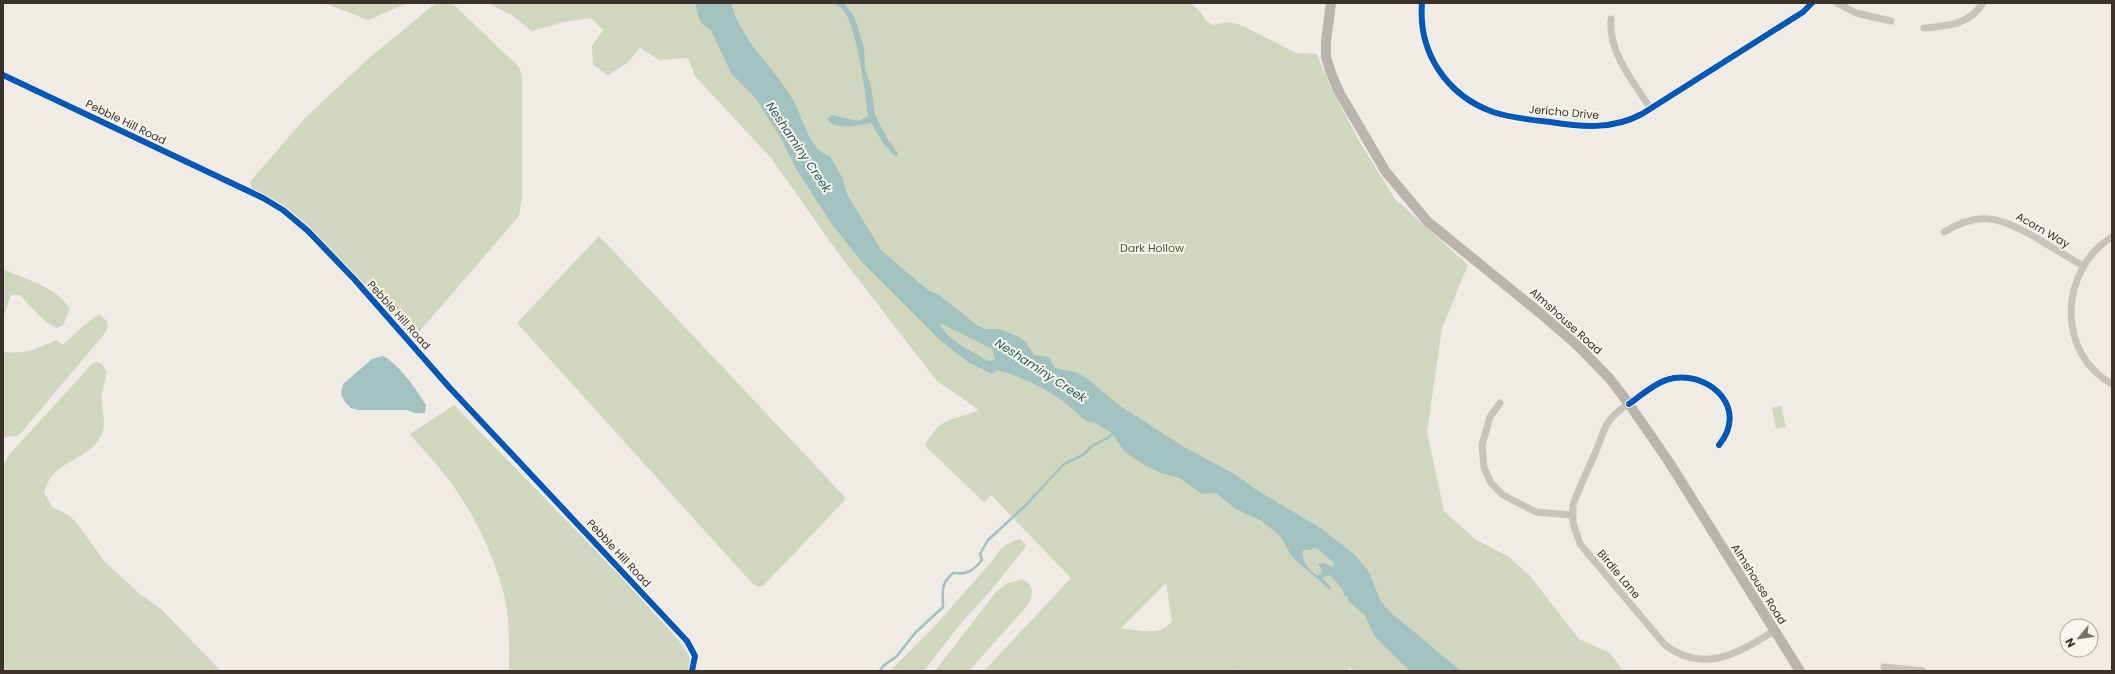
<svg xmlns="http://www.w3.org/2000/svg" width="2115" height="674" viewBox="0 0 2115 674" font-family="Poppins,sans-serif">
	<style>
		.green { fill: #d1d6bf; fill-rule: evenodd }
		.water { fill: #a1c2c1; fill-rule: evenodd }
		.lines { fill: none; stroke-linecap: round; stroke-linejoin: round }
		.stream { stroke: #a1c2c1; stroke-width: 2.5 }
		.street { stroke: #c9c3be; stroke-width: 7 }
		.secondary { stroke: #bab3ae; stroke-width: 10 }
		.cycleway-casing { stroke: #fbf5ee; stroke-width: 8 }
		.cycleway { stroke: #0057b8; stroke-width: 6 }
		.labels { text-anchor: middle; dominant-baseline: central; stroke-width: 4; stroke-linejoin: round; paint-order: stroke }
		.street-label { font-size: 11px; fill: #3b302b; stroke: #fbf5ee }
		.park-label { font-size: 11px; fill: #4a5a2e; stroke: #fbf5ee }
		.water-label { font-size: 12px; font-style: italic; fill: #1f5a5e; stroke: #fbf5ee }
	</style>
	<rect width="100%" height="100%" fill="#f0ebe5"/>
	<path class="green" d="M 324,3 L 408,3 L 368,20 Z
		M 436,3 L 452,3 L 519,67 L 522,77 L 522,197 L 519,216 L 413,339 L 298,217 L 280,204 L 252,189 L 250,182 L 305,118 L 369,58 Z
		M 488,3 L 1189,3 L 1199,10 L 1206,21 L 1213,25 L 1229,22 L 1241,25 L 1296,53 L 1317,54 L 1330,86 L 1359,141 L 1395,199 L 1468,265 L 1442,328 L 1427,432 L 1444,511 L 1475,539 L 1509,557 L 1530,576 L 1579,639 L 1610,653 L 1620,666 L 1621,671 L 1355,671 L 1347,666 L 1350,671 L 1237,671 L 1234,669 L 1232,671 L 984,671 L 1071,578 L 991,495 L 984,502 L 925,446 C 940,415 952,422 979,410 L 937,381 L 841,257 L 771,158 L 695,76 L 688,58 L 659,60 L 640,48 L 627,63 L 608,75 L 593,65 L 592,46 L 603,30 L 591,18 L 563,22 L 532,31 L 513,16 ZM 1166,583 L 1172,621 C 1161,637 1138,630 1121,628 Z
		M 599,236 L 845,497 L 844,501 L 764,585 L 758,587 L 752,583 L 517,323 Z
		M 3,269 C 26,280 56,286 70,309 L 63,325 L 57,328 C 41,321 32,307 20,295 L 11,295 L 3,318 Z
		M 99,314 L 107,321 L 108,327 L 105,333 L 22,432 L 17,436 L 3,437 L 3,352 C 29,354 33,350 56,340 L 63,345 L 82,327 Z
		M 97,362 L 102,364 L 107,372 C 106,379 103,386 102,393 C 100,407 108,422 101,436 C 88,462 53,458 44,493 L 52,507 L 67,514 L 75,521 L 105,562 L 141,595 L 160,608 L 221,671 L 3,671 L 3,467 L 7,457 L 92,364 Z
		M 454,405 L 623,579 L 681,643 L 689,656 L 690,667 L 688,671 L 509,671 C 509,647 510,619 504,595 C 494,555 475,516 451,483 C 439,466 424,451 410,434 Z
		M 1781,406 L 1786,427 L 1776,429 L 1772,407 Z
		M 1020,539 L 1026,545 L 1025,548 L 993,588 L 961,623 L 924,671 L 890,671 L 932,629 L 993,560 C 1000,548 1006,543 1020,539 Z
		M 1022,579 C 1036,586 1033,597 1026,607 L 969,671 L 935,671 L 996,592 L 1008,583 Z"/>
	<path class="water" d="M 695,3 L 731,3 C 741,41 774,67 793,100 C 803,117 810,153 830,156 L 843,179 L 847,194 L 881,250 L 929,291 L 939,295 L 977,325 L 985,329 L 999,329 L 1017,336 L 1025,341 L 1034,355 L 1049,357 L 1055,368 L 1075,372 L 1087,378 L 1116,403 L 1162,433 L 1184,447 L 1238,476 L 1255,489 L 1322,529 L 1356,556 L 1370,574 L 1380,600 L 1389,611 L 1461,671 L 1410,671 L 1379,641 L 1373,634 L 1365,615 L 1349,602 L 1347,596 L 1344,596 L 1343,590 L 1330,575 L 1322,578 L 1331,587 L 1330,590 L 1299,563 L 1291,555 L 1281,537 L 1262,521 L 1234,508 L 1216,493 L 1202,494 L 1180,478 L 1164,474 L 1146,466 L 1125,452 L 1112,433 L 1093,422 C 1084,423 1077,412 1070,407 C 1050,390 1023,377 998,370 L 992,374 L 968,362 L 941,341 L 861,261 L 831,223 L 795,167 L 782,140 L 757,100 L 731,73 L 711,30 L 700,22 ZM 940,323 L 992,349 L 995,360 L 988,361 C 974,352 945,340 940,323 ZM 1314,548 L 1318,549 L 1334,563 L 1333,567 L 1323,563 L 1318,564 L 1322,571 L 1318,576 C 1309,571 1301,560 1303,550 L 1311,550 Z
		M 833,3 L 844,3 L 854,16 L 864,47 L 865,69 L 871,86 L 875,115 L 888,140 L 898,153 L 896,157 L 883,143 L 871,123 C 860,125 835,131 827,119 L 832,115 L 858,121 L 868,116 C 866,95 856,23 843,10 C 841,7 836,5 833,3 Z
		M 383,356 C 400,365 416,389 426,405 L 425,413 L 415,413 L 407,410 L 358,410 L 351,408 L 345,402 L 341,394 L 343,384 L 372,359 Z"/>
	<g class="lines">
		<path class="stream" d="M 880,671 L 883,666 L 897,656 L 915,633 L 943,607 C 943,592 940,584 953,573 C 967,575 973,571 982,560 L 980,554 L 988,540 L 1025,506 L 1064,464 L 1083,455 L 1092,446 L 1109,437 L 1114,432"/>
		<path class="street" d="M 1422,3 C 1418,52 1446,95 1493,112 C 1511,118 1531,120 1550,122 C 1582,127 1612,130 1642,114 L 1803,12 L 1812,3
			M 1837,3 L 1856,13 L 1891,21
			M 1611,19 C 1608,52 1633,81 1650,108
			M 1924,28 C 1947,26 1969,25 1983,3
			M 3,75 L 263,198 L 283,210 L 308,231 L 355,280 L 449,387 L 687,641 L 695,656 L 692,671
			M 1944,232 C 1980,210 2001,218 2035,237 C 2051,247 2067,256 2083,266
			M 2112,237 C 2059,270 2056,353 2112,384
			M 1500,403 L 1490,417 L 1482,445 L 1484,468 L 1491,483 L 1503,495 L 1536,512 L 1572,515
			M 1719,445 C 1748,410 1714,374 1675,378 C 1659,380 1619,408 1609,421 C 1604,428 1601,438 1598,446 C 1590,466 1580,485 1573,505 L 1573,523 L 1580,544 L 1665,645 C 1704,674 1737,654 1774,631
			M 1884,667 L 1923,671"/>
		<path class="secondary" d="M 1331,3 L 1326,41 L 1326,57 L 1331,73 L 1339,92 L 1386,172 L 1428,222 L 1540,313 L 1578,346 L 1610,379 L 1629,404 L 1669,462 L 1800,671"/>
		<g class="cycleway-casing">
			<path id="cycleway" d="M 1422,3 C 1418,52 1446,95 1493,112 C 1511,118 1531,120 1550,122 C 1582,127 1612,130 1642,114 L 1803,12 L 1812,3
				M 3,75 L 263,198 L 283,210 L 308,231 L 355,280 L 449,387 L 687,641 L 695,656 L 692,671
				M 1629,404 C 1643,394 1657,381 1674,378 C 1713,373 1748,410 1719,445"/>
		</g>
		<use href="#cycleway" class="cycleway"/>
	</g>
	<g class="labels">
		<g class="street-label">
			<text transform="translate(1564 112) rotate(5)">Jericho Drive</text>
			<text transform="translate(126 122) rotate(26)">Pebble Hill Road</text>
			<text transform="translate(2043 230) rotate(30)">Acorn Way</text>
			<text transform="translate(399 315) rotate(48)">Pebble Hill Road</text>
			<text transform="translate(1566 321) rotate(42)">Almshouse Road</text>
			<text transform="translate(619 553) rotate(47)">Pebble Hill Road</text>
			<text transform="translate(1619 574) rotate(50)">Birdie Lane</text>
			<text transform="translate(1759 584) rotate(58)">Almshouse Road</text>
		</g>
		<g class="park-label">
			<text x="1152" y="248">Dark Hollow</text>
		</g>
		<g class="water-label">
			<text transform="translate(799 147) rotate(56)">Neshaminy Creek</text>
			<text transform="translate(1041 370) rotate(33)">Neshaminy Creek</text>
		</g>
	</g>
	<rect width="2115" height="674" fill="none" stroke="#3b302b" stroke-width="8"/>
	<g transform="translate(2079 638) rotate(241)"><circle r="19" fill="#fbf5ee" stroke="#aea6a0"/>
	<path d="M0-3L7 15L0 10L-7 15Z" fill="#7a716c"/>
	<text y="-6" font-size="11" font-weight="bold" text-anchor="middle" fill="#3b302b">N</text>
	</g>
</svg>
